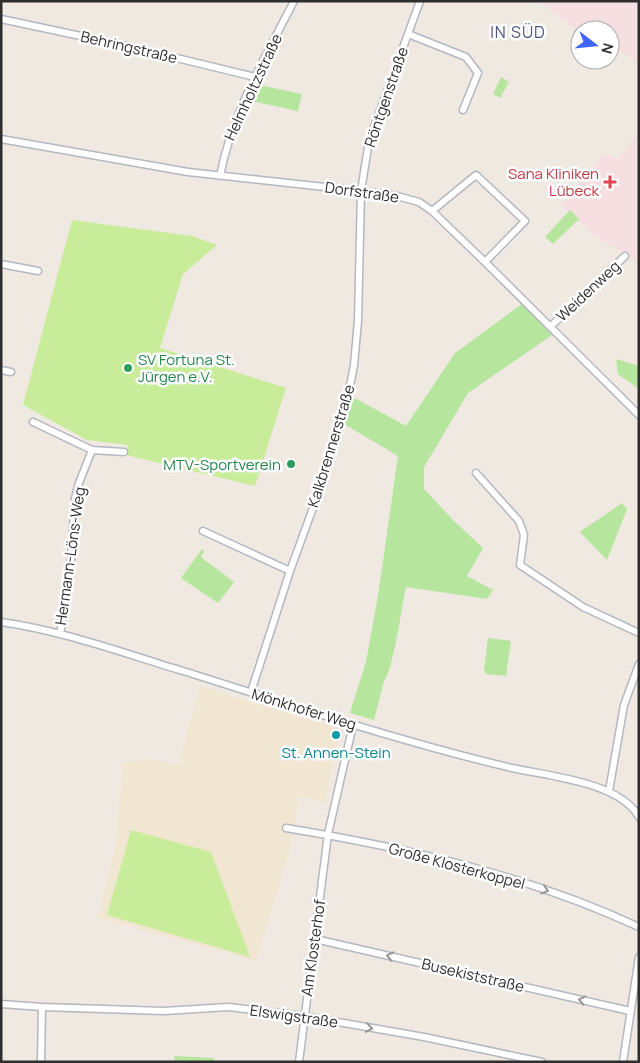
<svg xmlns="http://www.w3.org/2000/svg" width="640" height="1063" viewBox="0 0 640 1063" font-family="Manrope,sans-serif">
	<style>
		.education { fill: #f0e6d1 }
		.medical { fill: #f5dfe0 }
		.green { fill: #b6e59e }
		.pitch { fill: #c9ec9a }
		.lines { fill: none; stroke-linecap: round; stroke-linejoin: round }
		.street-casing { stroke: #b4b7c1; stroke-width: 9 }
		.street { stroke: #fff; stroke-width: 6 }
		.oneway { stroke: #969696 }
		.health-dot { fill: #e0444e; stroke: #fff; stroke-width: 2 }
		.leisure-dot { fill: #2e9e5b; stroke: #fff; stroke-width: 2 }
		.culture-dot { fill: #0f9aa8; stroke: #fff; stroke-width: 2 }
		.labels { text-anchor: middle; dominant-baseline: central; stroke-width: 5; stroke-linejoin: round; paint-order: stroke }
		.street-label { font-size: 15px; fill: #2e2e2e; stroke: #fff }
		.health-label { font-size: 15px; fill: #be3a42; stroke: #fff; text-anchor: end }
		.leisure-label { font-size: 15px; fill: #27864d; stroke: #fff; text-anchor: start }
		.culture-label { font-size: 15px; fill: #0d838f; stroke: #fff }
		.neighbourhood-label { font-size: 16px; letter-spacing: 1px; fill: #4d5680; stroke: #fff }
	</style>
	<rect width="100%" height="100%" fill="#efe9e1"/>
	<path class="education" d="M 200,686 L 333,727 L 339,735 L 325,802 L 299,797 L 288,856 L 256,961 L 98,917 L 115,849 L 123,763 L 151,759 L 178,765 Z"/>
	<path class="medical" d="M 538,1 L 639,1 L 639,64 L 610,44 L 610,30 L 580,30 L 580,32 Z
		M 639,132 L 639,264 L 628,255 L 596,237 L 561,205 L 605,153 L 618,159 Z"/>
	<path class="green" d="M 501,77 L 509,82 L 500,98 L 493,94 Z
		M 259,85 L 302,94 L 298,111 L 252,101 Z
		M 570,210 L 579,219 L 553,244 L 545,237 Z
		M 522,304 L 552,335 L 468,393 L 424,467 L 424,489 L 454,521 L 483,548 L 467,576 L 493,590 L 487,599 L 406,587 C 402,605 393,671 384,681 L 374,720 L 350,713 L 366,662 L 378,596 L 398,456 L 344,424 L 353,397 L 406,426 L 455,353 Z
		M 616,359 L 639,366 L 639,389 L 618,374 Z
		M 622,503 L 627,509 L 607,560 L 580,532 Z
		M 202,549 L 204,551 L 201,557 L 234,582 L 218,603 L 181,578 Z
		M 488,638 L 511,641 L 506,676 L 486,674 L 484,670 Z
		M 174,1056 L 214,1058 L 213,1062 L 175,1062 Z"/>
	<path class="pitch" d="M 72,220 L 192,236 L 217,245 L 183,274 L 160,348 L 286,388 L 255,486 L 126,455 L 128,445 L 87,440 L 23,405 Z
		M 131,830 L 211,852 L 250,957 L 107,915 Z"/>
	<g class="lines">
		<g class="street-casing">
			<path id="street" d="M 1,19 L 123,45 L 255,77
				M 408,34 L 466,57 L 478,73 L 463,110
				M 1,139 L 188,172 L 361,191 L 397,196 L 419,202 L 432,211 L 485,262 L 639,415
				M 220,176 C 232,113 265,58 294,1
				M 432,211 L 476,175 L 525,221 L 485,262
				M 1,264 L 38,271
				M 551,326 L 625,256
				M 1,370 L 11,372
				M 33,422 L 92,450 L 124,452
				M 476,473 L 519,521 L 524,535 L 520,565 L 583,607 L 639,633
				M 203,531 L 290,571
				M 1,622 C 64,631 123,653 183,671 C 292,705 401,742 512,768 C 548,776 620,782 639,817
				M 60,634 L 70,576 L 75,498 L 79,483 L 92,450
				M 251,692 L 290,571 L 317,497 L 351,381 L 354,365 L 358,321 L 361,191 L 369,141 L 420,1
				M 609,791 L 624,705 L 639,664
				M 286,828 C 407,848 527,875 639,927
				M 315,939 L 630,1011
				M 1,1004 L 42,1007 L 164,1011 L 228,1007 L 304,1016 L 424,1037 L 542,1062
				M 41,1060 L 42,1007
				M 299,1062 L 328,834 L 353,725
				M 623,1062 L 639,957"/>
		</g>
		<use href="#street" class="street"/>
	</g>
	<defs><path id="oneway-chevron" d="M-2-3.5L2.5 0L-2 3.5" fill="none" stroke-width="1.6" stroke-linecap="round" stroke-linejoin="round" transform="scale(1.25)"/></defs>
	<g class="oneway">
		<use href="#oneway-chevron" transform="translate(545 890) rotate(18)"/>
		<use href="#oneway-chevron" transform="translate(390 956) rotate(-167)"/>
		<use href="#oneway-chevron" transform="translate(582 1000) rotate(-167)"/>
		<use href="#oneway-chevron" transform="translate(369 1028) rotate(10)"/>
	</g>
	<path class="health-dot" d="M607.5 174.5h5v5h5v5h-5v5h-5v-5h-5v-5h5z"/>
	<g class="leisure-dot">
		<circle cx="128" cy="368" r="5"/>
		<circle cx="291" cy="464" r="5"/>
	</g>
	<circle class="culture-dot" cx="336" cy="735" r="5"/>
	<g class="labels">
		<g class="street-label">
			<text transform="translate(129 47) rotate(13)">Behringstraße</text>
			<text transform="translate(253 87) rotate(-65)">Helmholtzstraße</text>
			<text transform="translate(386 97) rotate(-71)">Röntgenstraße</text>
			<text transform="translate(362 192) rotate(8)">Dorfstraße</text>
			<text transform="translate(588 291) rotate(-43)">Weidenweg</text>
			<text transform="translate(331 446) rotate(-73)">Kalkbrennerstraße</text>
			<text transform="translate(70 556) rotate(-82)">Hermann-Löns-Weg</text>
			<text transform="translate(304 709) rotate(17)">Mönkhofer Weg</text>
			<text transform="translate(457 866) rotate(15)">Große Klosterkoppel</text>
			<text transform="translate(313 948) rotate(-82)">Am Klosterhof</text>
			<text transform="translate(473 975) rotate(13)">Busekiststraße</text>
			<text transform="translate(294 1016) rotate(8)">Elswigstraße</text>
		</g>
		<g class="health-label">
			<text x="599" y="173">Sana Kliniken<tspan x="599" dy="17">Lübeck</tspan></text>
		</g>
		<g class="leisure-label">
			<text x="138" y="359">SV Fortuna St.<tspan x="138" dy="17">Jürgen e.V.</tspan></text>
			<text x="281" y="464" text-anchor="end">MTV-Sportverein</text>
		</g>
		<g class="culture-label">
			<text x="336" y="752">St. Annen-Stein</text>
		</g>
		<g class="neighbourhood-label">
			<text x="518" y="32">IN SÜD</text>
		</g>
	</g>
	<rect width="640" height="1063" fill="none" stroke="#2e2e2e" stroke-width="5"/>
	<g transform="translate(595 45) rotate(106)"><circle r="24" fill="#ffffff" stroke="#ababab"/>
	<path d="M0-4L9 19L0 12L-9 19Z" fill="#4264fb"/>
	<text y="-8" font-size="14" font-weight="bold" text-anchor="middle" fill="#2e2e2e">N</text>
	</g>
</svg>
